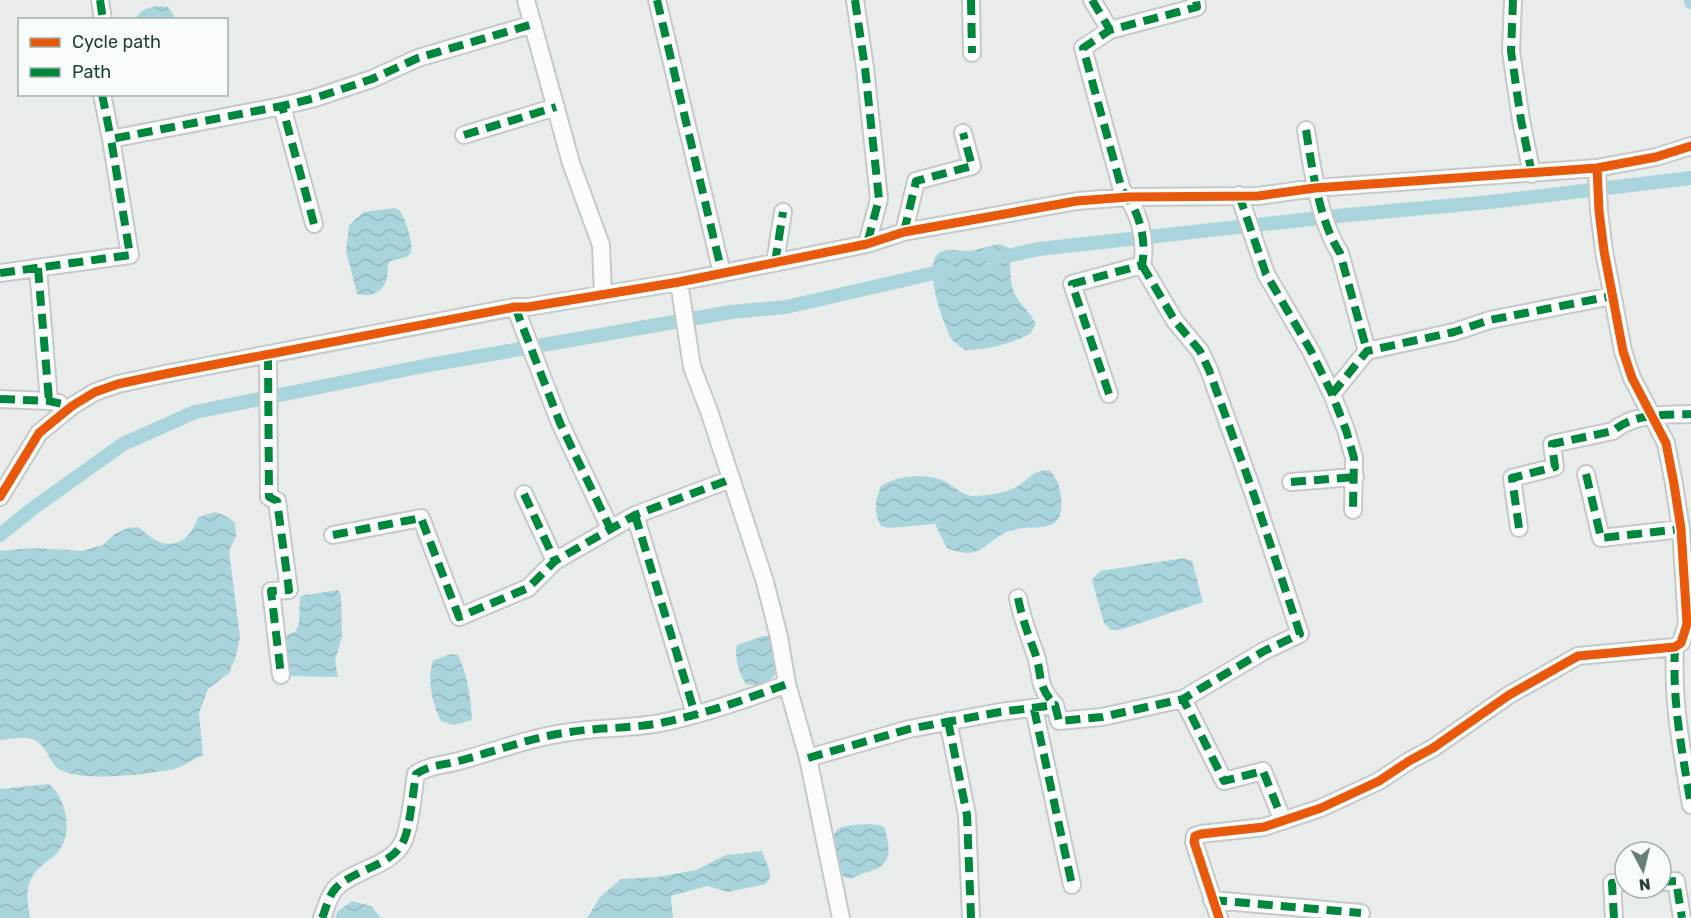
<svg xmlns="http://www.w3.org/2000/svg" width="1691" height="918" viewBox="0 0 1691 918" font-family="Rubik,sans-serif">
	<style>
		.water { fill: url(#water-waves) }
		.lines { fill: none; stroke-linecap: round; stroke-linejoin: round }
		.canal { stroke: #a9d4db; stroke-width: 14 }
		.minor-casing { stroke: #c5cac8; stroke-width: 20 }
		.minor { stroke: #fcfcfc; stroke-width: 16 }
		.quiet { stroke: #00873e; stroke-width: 8; stroke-dasharray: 15 8; stroke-linecap: butt }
		.cycleway-casing { stroke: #f7fbf9; stroke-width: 13 }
		.cycleway { stroke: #e8590c; stroke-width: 9 }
	</style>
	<defs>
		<pattern id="water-waves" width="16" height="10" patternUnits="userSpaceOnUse" patternTransform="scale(1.5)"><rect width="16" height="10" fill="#a9d4db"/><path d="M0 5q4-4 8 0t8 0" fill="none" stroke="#91b7bd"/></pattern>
	</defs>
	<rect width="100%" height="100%" fill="#e8edeb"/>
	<path class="water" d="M 159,6 L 168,7 L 176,19 L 136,19 C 140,9 149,7 159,6 Z
		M 394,208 C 397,209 400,210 401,213 C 406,221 417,250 408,256 C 403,259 394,259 389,262 C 387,267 388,271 387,277 C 384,292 371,298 357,294 L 346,251 L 349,225 L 364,212 Z
		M 999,244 L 1007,247 C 1012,259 1009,273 1012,286 C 1016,302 1029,310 1036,324 L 1030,334 C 1009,344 989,350 965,350 C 960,346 954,343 951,338 C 943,323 922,265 939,253 C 947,247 957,251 966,251 C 978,251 987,246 999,244 Z
		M 1049,470 C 1057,478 1060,486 1061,498 C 1065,539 1032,522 1009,531 C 982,543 980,562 947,548 L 935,524 L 888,528 L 881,526 C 873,511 875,501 881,486 C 899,475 928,472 948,483 C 956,488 962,495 972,496 C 987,496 1009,493 1021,484 C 1034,475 1030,472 1049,470 Z
		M 215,512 L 226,516 L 235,523 L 236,536 L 229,551 L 240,637 L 236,656 L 229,673 L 208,689 L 199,713 L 203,755 C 194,759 184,766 174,769 C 150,774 80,783 59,769 C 51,764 49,754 43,747 C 32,733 16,739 0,740 L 0,551 L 33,548 L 82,551 L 103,545 L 115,534 L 128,528 L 138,527 C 145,532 154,541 162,543 C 182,547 193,533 198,517 Z
		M 1184,558 L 1192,561 L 1203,602 L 1120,630 L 1111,630 L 1104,623 L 1092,580 L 1100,571 Z
		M 338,590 L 341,595 L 342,636 L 335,661 L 338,677 L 290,676 C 283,664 281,648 287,635 L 296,631 L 299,623 L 300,596 Z
		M 763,636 L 769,636 L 771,638 L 776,673 C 768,684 760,687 746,684 C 739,673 734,658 737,645 Z
		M 457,654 C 466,668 472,703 472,720 L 454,725 L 441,721 C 432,704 427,679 433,661 L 447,655 Z
		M 49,784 C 67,799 75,837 55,855 C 46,863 35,868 30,881 C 25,894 28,905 30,918 L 0,918 L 0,789 Z
		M 868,824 L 879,825 L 884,827 C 892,852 892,867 864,873 C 858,875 853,880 847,878 C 834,874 829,841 836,831 C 842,824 860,825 868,824 Z
		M 762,851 L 769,869 L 770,879 L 765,884 L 728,892 L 707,886 L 671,896 L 673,918 L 587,918 L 600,897 L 621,879 L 658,877 L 696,870 L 726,855 Z
		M 352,901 L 371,906 L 381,918 L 335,918 L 338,911 Z"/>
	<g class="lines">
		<path class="canal" d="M 1691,0 L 1691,2
			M 993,259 L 1039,249 L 1347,215 L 1490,202 L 1691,178
			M 0,535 L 32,509 L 123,444 L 195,412 L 429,365 L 731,312 L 786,307 L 948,270"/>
		<g class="minor-casing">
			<path id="minor" d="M 100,0 L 103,20
				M 526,0 L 571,163 L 601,245 L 603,294
				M 657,0 L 722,273
				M 855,0 L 865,68 L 879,199 L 867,244
				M 971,0 L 972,53
				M 1092,0 L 1110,30
				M 1513,0 L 1511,51 L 1521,120 L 1532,174
				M 102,94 L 111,139
				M 1306,130 C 1312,167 1319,221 1340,253 L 1367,351
				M 464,135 L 556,107
				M 1239,195 L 1266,274 L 1311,351 L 1332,394 L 1346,430 L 1354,458 L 1353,510
				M 314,224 L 282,106 L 315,98 L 372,79 L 418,58 L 533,24
				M 904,232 L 916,181 L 972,166 L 963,133
				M 775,263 L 783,212
				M 1142,265 L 1175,321 L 1200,351 L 1209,370 L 1254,495 L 1300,634 L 1264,651 L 1183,699
				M 38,268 L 49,401
				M 0,273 L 130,255 L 111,139 L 282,106
				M 679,282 L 692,367 L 709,411 L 765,582 L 779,637 L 787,684 L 808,758 L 841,918
				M 515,307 L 560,423 L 610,528
				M 268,355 L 269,497 L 277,501 L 289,590 L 271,591 L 281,675
				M 1109,394 L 1072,284 L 1142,265 C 1147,239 1139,210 1122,190 L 1083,48 L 1110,30 L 1197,7 L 1196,0
				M 1332,394 L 1367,351 L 1454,332 L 1490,320 L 1612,296
				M 0,399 L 49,401 L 59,403
				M 1586,474 L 1601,538 L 1681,529
				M 1291,482 L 1355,477
				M 524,494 L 555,561
				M 0,497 L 39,433 L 72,406 L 95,392 L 118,384 L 165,374 L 515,307 L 528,307 L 679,282 L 867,244 L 904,232 L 1077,201 L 1128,197 L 1258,196 L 1315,188 L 1597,168 L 1656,157 L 1691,146
				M 635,515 L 695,714
				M 1519,528 L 1512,478 L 1555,467 L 1552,444 L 1613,431 C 1634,413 1665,415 1691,414
				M 333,535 L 421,518 L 459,617 L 528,588 L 555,561 L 635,515 L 731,479
				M 1018,598 C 1022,618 1028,634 1035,653 C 1043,676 1036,685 1055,705
				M 1675,647 C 1672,702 1682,751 1691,805
				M 1034,709 L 1072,885
				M 948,721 L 967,815 L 971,918
				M 808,758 L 909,729 L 1000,712 L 1055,705 L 1059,721 L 1102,717 L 1183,699 L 1224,781 L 1263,771 L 1283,821
				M 1661,882 L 1676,881 L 1682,918
				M 1212,900 L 1361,913
				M 322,918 C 326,909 328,897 335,889 C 353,869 391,867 403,842 C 410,829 413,791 416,774 C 429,765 444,765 459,761 C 496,751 532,737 570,732 C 601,727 634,729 665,722 C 707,713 747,699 787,684
				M 1219,918 L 1194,842 L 1195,836 L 1201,834 L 1264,827 L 1321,808 L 1379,781 L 1409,761 L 1433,748 L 1509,695 L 1578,656 L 1675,647 L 1681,643 L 1687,624 L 1681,529 L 1674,484 L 1666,443 L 1632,378 L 1623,351 L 1604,251 L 1599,211 L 1597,168
				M 1614,918 L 1612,883 L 1625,882"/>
		</g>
		<use href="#minor" class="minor"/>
		<path class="quiet" d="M 100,0 L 103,20
			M 657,0 L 722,273
			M 855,0 L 865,68 L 879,199 L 867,244
			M 971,0 L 972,53
			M 1092,0 L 1110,30
			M 1513,0 L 1511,51 L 1521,120 L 1532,174
			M 102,94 L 111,139
			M 1306,130 C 1312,167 1319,221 1340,253 L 1367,351
			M 464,135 L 556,107
			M 1239,195 L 1266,274 L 1311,351 L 1332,394 L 1346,430 L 1354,458 L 1353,510
			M 314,224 L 282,106 L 315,98 L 372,79 L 418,58 L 533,24
			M 904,232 L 916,181 L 972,166 L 963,133
			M 775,263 L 783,212
			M 1142,265 L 1175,321 L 1200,351 L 1209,370 L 1254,495 L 1300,634 L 1264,651 L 1183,699
			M 38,268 L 49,401
			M 0,273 L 130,255 L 111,139 L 282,106
			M 515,307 L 560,423 L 610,528
			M 268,355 L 269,497 L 277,501 L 289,590 L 271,591 L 281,675
			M 1109,394 L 1072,284 L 1142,265 C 1147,239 1139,210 1122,190 L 1083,48 L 1110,30 L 1197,7 L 1196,0
			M 1332,394 L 1367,351 L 1454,332 L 1490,320 L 1612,296
			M 0,399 L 49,401 L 72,406
			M 1586,474 L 1601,538 L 1681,529
			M 1291,482 L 1355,477
			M 524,494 L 555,561
			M 635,515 L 695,714
			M 1519,528 L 1512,478 L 1555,467 L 1552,444 L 1613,431 C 1634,413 1665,415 1691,414
			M 333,535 L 421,518 L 459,617 L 528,588 L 555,561 L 635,515 L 731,479
			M 1018,598 C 1022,618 1028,634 1035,653 C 1043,676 1036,685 1055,705
			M 1675,647 C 1672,702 1682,751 1691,805
			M 1034,709 L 1072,885
			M 948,721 L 967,815 L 971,918
			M 808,758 L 909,729 L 1000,712 L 1055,705 L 1059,721 L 1102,717 L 1183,699 L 1224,781 L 1263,771 L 1283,821
			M 1661,882 L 1676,881 L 1682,918
			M 1212,900 L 1361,913
			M 322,918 C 326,909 328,897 335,889 C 353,869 391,867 403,842 C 410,829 413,791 416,774 C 429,765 444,765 459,761 C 496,751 532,737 570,732 C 601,727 634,729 665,722 C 707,713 747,699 787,684
			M 1614,918 L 1612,883 L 1625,882"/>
		<g class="cycleway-casing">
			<path id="cycleway" d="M 0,497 L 39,433 L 72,406 L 95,392 L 118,384 L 165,374 L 515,307 L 528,307 L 679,282 L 867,244 L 904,232 L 1077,201 L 1128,197 L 1258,196 L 1315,188 L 1597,168 L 1656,157 L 1691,146
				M 1219,918 L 1194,842 L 1195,836 L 1201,834 L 1264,827 L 1321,808 L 1379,781 L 1409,761 L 1433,748 L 1509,695 L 1578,656 L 1675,647 L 1681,643 L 1687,624 L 1681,529 L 1674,484 L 1666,443 L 1632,378 L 1623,351 L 1604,251 L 1599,211 L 1597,168"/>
		</g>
		<use href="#cycleway" class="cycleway"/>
	</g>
	<rect x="18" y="18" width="210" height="78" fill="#f7fbf9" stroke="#a3b1ad" stroke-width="1.5"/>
	<rect x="30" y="38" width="30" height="9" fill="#e8590c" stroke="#a3b1ad" stroke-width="1.5"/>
	<text x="72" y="48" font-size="18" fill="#24423a">Cycle path</text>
	<rect x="30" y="68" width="30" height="9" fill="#00873e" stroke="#a3b1ad" stroke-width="1.5"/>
	<text x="72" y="78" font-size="18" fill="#24423a">Path</text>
	<g transform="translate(1643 870) rotate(173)"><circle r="28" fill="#f7fbf9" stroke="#a3b1ad" stroke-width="1.5"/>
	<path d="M0-4.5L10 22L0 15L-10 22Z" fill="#697e78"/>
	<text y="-9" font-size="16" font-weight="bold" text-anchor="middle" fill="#24423a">N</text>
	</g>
</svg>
